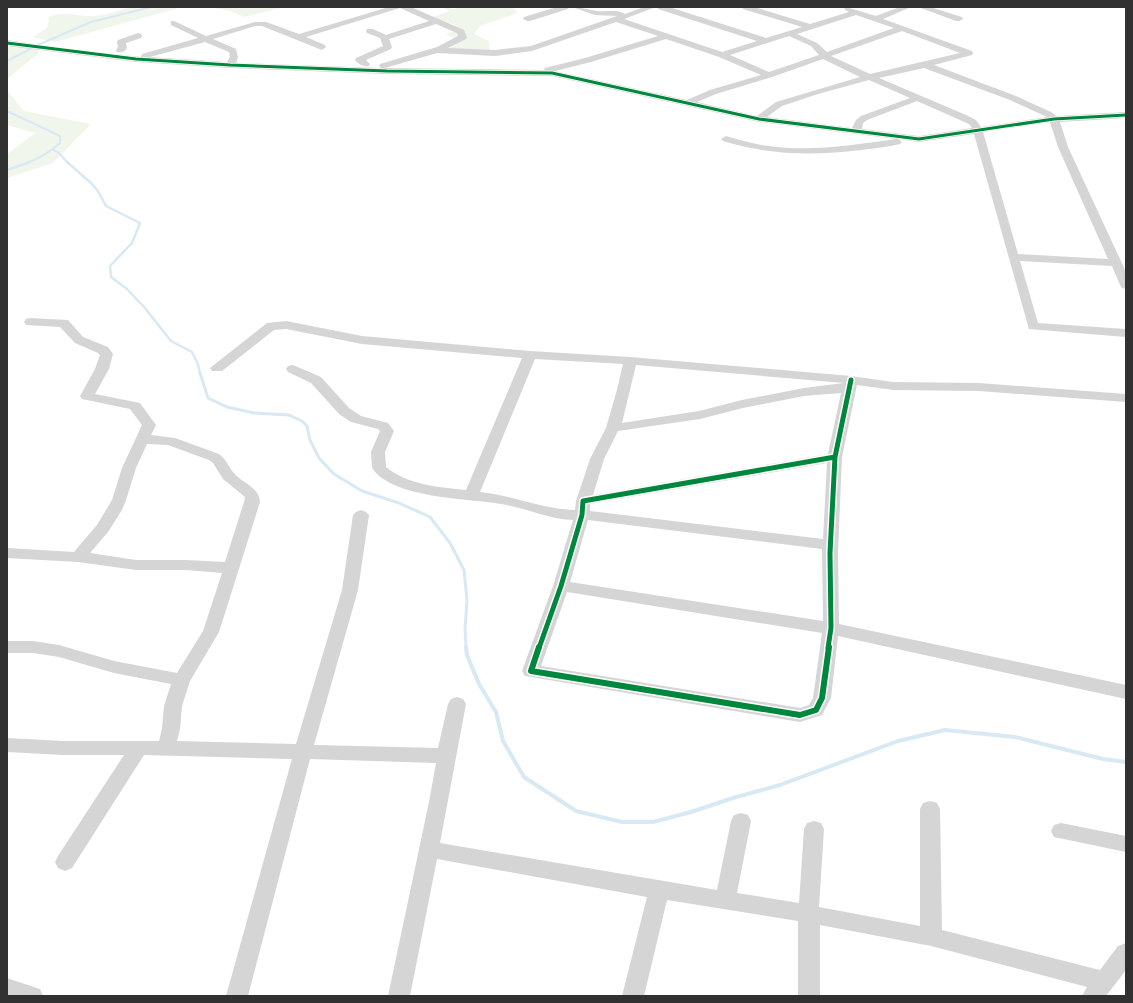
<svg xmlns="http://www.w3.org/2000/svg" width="1133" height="1003" viewBox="0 0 1133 1003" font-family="'Titillium Web',sans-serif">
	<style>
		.green { fill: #f1f6ed }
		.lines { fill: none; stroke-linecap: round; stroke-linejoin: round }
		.stream-far3 { stroke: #d8e9f4; stroke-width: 2 }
		.stream-far2 { stroke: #d8e9f4; stroke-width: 2.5 }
		.stream-far1 { stroke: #d8e9f4; stroke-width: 3 }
		.stream { stroke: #d8e9f4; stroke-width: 4 }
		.minor { fill: #d5d5d5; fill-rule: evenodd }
		.cycleway-far2-casing { stroke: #fff; stroke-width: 4.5 }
		.cycleway-far1-casing { stroke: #fff; stroke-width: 8 }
		.cycleway-casing { stroke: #fff; stroke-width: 9 }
		.cycleway-far2 { stroke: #00873e; stroke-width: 3 }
		.cycleway-far1 { stroke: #00873e; stroke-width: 5 }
		.cycleway { stroke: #00873e; stroke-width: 6 }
	</style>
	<rect width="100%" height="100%" fill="#fff"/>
	<path class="green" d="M 129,7 L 182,7 L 55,42 L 33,37 L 47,28 L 49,20 L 48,17 C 63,10 79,17 95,16 C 106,15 119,11 129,7 Z
		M 207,7 L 285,7 L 244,17 L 231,11 Z
		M 447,7 L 453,9 L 462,7 L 511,7 L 517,11 L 515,14 L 480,26 L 474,34 L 489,41 L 490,51 L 444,49 L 455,46 L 456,40 L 446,34 L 455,30 L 455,25 L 433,17 L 449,11 L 444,8 Z
		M 13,46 L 38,50 L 39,53 L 7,79 L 7,47 Z
		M 7,90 L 24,111 L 91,124 L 53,163 L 7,178 L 7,154 L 35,133 L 7,125 Z"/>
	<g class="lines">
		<path class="stream-far3" d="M 7,61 L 40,44 L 91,22 L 151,7
			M 7,111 L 60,136 L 60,143 C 50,152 40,158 27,163
			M 53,150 L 58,152 L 68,163"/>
		<path class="stream-far2" d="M 67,162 L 91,183 L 98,191 L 106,206 L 140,223 L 132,243 L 110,266 L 111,277 L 127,289 L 144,307 L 171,341 L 192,352 L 198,364 L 200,374
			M 7,170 L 30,162"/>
		<path class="stream-far1" d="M 200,373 L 208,398 L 227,407 L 254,413 L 289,415 L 302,421 L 307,426 L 310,440 L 319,458 L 334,474 L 362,491 L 399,503 L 430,517 L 450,543 L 464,570 L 467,600 L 465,629 L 466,648"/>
		<path class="stream" d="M 466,647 L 467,655 L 479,684 L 496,712 L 503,741 L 524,777 L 576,811 L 622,822 L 653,822 L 691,812 L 733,798 L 780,785 L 898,741 L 945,730 L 1015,737 L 1103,759 L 1126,762"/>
		<path class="minor" d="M 389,7 L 411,7 L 464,30 L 467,37 L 466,39 L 448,48 L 495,50 L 531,46 L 617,16 L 595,15 L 572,7 C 582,7 588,10 597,11 C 605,12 618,9 625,14 L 644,7 L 656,7 L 624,19 L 722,52 L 757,41 L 658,9 L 657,7 L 669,7 L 766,38 L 802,27 L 743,9 L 742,7 L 754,7 L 810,24 L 849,12 L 844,9 L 846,7 L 876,16 L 900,7 L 911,7 L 883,19 L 972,51 L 973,53 L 972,55 L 934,65 L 1016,96 L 1053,113 L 1056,116 L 1126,112 L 1126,118 L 1060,122 L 1068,147 L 1126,272 L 1126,289 L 1122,288 L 1120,285 L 1112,266 L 1020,261 L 1038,323 L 1126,329 L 1126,337 L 1029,329 L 974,134 L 919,142 L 898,139 L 902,142 L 900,144 C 888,147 874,148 861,150 C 812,156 770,155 723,141 L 721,139 L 726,136 C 740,140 753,144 768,146 C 811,152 854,145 896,139 L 759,122 L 552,76 L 387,74 L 230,68 L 136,62 L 7,46 L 7,40 L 62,48 L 141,57 L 142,54 L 198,38 L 171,25 L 171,21 L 174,21 L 206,36 L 255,22 L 266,22 L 299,34 ZM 400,8 L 429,21 L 386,35 L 373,29 L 367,29 L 366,31 L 367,33 L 380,38 L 383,46 L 356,58 L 355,60 C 358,64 364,67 369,66 L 370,64 L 366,60 L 391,49 L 392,47 L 389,39 L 436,24 L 457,33 L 458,36 L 437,47 L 380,64 L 379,66 L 381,68 L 236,63 L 238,57 L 236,49 L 213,39 L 255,26 L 262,26 L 322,50 L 326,47 L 325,45 L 306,37 ZM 856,15 L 894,28 L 827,52 L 817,43 L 797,34 ZM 616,22 L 658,36 L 585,58 L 545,68 L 544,70 L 385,68 L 437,53 L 495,56 L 532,51 ZM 902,31 L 960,53 L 870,74 L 831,56 ZM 789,36 L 811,46 L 819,55 L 769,72 L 730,55 ZM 666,39 L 719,57 L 761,75 L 710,90 L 687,100 L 555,71 L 591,62 ZM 205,42 L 229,52 L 230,57 L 227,62 L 150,57 ZM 823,59 L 860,77 L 776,102 L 757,116 L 697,102 L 716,94 L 772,77 ZM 924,68 L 1010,100 L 1047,117 L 981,127 L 976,120 L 966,115 L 879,78 ZM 869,80 L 910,98 L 861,116 L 856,120 L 852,128 L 767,117 L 782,106 L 818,94 ZM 917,101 L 969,124 L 972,128 L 919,136 L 862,129 L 863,123 L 867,120 ZM 1050,122 L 1058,147 L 1108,259 L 1018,254 L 983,132 Z
			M 557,7 L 569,7 L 568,9 L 530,21 L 527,21 L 523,19 L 524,17 Z
			M 918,7 L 930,7 L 962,17 L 963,19 L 959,21 L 956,21 Z
			M 138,33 L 141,34 L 142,36 L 141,38 L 126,43 L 127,48 C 125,52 121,53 117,52 L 116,50 L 118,47 L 117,42 L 118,40 Z
			M 30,318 L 68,320 L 83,337 L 108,347 L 113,354 L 109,369 L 95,394 L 140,403 L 156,425 L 151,435 L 175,438 L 219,454 C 226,459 228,466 233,472 C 241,483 259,486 260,502 L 219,632 L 190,681 L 182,706 L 180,729 L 177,741 L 296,744 L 342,590 L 353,515 L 356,512 L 361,510 L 366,512 L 369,515 L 358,590 L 314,745 L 438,748 L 448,704 L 451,699 L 457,697 L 463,699 L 466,704 L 440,843 L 717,890 L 731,821 L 734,815 L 741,813 L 748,815 L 751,821 L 737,893 L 799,903 L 804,829 L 807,823 L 814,821 L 821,823 L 824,829 L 819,907 L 920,926 L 920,809 L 923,803 L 930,801 L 937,803 L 940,809 L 942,930 L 1100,970 L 1118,946 L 1126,943 L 1126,970 L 1106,996 L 1082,996 L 1087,987 L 931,946 L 820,925 L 820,996 L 798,996 L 798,921 L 667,900 L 644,996 L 622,996 L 647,897 L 437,859 L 410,996 L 388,996 L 429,802 L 436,763 L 310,759 L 248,996 L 226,996 L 292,759 L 144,755 L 72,868 L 65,871 L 58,868 L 55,862 L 58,856 L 124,755 L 63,755 L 7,752 L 7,738 L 63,741 L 159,741 L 162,729 L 164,706 L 171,684 L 114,673 L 59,657 L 33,653 L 7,653 L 7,641 L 33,641 L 59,645 L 114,661 L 177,673 L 203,631 L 222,573 L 186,570 L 136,570 L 78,562 L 7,558 L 7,548 L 74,552 L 97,525 L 112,500 L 122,468 L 142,425 L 130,409 L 82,399 L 80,396 L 95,369 L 100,355 L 98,353 L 75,343 L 60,327 L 26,325 L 24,322 L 26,319 ZM 147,444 L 168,445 L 209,460 L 213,463 L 223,479 L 245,497 L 244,502 L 225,562 L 186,560 L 136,560 L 90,553 L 108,532 L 122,510 L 126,500 L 136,468 Z
			M 286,321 L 362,336 L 530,351 L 630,357 L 851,376 L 893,382 L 979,383 L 1126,394 L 1126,402 L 979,391 L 893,390 L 857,385 L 842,457 L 838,553 L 839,624 L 1126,685 L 1126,699 L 838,636 L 831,698 L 822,715 L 800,722 L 525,676 L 522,671 L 553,586 L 573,520 C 548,519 526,508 501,504 C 468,498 393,499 372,468 L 371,452 L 380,431 L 378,429 L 351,422 L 339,414 L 311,383 L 288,372 L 286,369 L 288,366 L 293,365 L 321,377 L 349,408 L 361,416 L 388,423 L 394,431 L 385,452 L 386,467 C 408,485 438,487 466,490 L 522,358 L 362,344 L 286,329 L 274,330 L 222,371 L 212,371 L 210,368 L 267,323 ZM 535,359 L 623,364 L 617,390 L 606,428 L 590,459 L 576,501 L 575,510 C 542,509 512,495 480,492 ZM 636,365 L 844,383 L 804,388 L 742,400 L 699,411 L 622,423 ZM 841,393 L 828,454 L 593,495 L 604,459 L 618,431 L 700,419 L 743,408 L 804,396 ZM 827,463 L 823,539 L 590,511 L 590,504 ZM 588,520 L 822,549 L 823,621 L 570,582 ZM 567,592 L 822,633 L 813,698 L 809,705 L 800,708 L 541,666 Z
			M 1061,823 L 1126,836 L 1126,852 L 1054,837 L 1051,831 L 1054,825 Z
			M 7,978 L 40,989 L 43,996 L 7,996 Z"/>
		<g class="cycleway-far2-casing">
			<path id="cycleway-far2" d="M 7,43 L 136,59 L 230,65 L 387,71 L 552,73 L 759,119 L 919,139 L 1054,119 L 1126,115"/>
		</g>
		<g class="cycleway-far1-casing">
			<path id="cycleway-far1" d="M 835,457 L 851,380
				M 539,648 L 561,586 L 582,515 L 583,501 L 835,457
				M 828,648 L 831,628 L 830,553 L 835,457"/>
		</g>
		<g class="cycleway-casing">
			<path id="cycleway" d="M 539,647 L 531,671 L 800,715 L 816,710 L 822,698 L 829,647"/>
		</g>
		<use href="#cycleway-far2" class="cycleway-far2"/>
		<use href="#cycleway-far1" class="cycleway-far1"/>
		<use href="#cycleway" class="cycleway"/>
	</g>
	<rect width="1133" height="1003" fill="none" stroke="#313131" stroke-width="16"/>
</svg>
